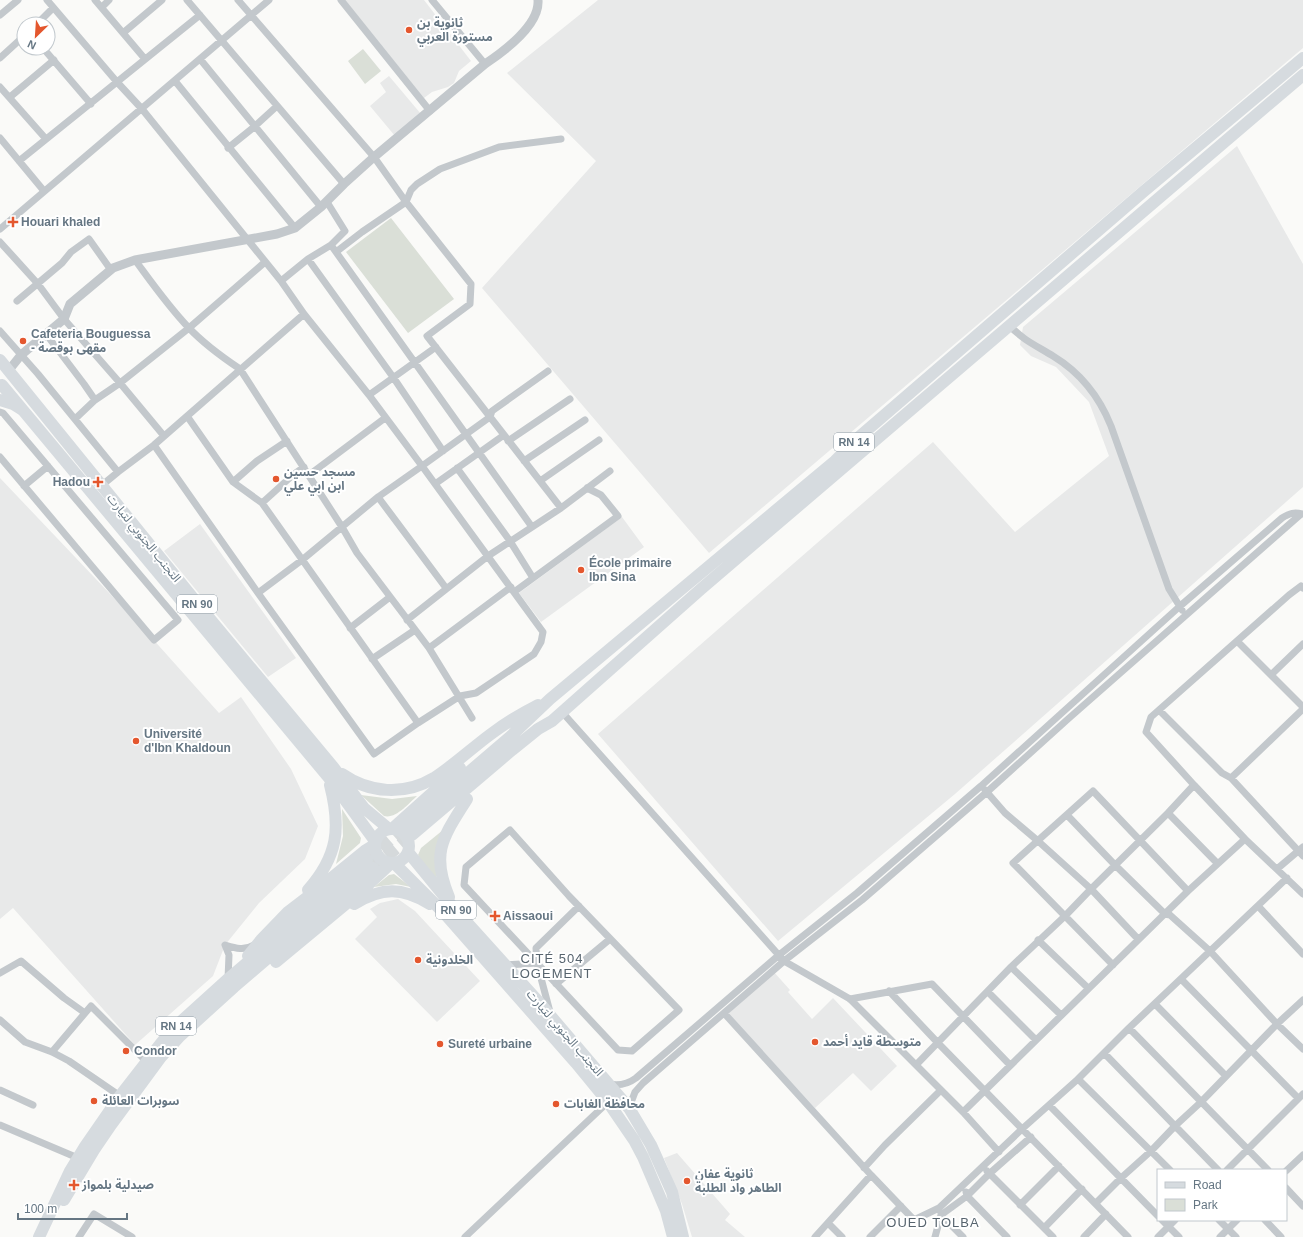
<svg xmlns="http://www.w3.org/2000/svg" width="1303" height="1237" viewBox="0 0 1303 1237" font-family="Arial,'Noto Sans Arabic',sans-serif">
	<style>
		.built { fill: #e8e9e9 }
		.green { fill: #dadfd7 }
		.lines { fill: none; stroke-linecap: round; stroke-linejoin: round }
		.trunk-tunnel { stroke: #d5d9db; stroke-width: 12; stroke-dasharray: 12 6; stroke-linecap: butt }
		.minor { stroke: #c3c8cc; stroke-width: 7 }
		.tertiary { stroke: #c3c8cc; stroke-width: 9 }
		.primary { stroke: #d6dbdf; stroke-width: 12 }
		.trunk { stroke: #d6dbdf; stroke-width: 12 }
		.poi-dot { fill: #e4572e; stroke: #fff; stroke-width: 1.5 }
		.labels { text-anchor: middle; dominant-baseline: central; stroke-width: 4; stroke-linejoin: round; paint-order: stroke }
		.shield { fill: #fff; stroke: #939fa8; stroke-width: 1 }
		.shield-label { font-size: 11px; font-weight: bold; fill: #657683 }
		.poi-label { font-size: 12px; font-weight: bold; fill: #657683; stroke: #fff; text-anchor: start }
		.street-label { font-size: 12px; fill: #657683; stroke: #fff }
		.neighbourhood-label { font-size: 13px; letter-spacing: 1px; fill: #57646e; stroke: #fff }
	</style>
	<rect width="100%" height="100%" fill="#fafaf8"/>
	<path class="built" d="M 345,0 L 424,0 L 471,61 L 459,71 L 454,83 L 448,87 L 432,92 L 424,98 Z
		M 598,0 L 1303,0 L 1303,48 L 709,553 L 482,288 L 596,161 L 507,73 Z
		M 389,76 L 421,114 L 395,136 L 370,106 L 386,92 L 380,83 Z
		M 1237,146 L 1303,264 L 1303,487 L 955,794 L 778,941 L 598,734 L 933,442 L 1015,532 L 1109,456 L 1089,402 L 1056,367 L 1031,356 L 1020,345 L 1023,327 Z
		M 0,478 L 151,637 L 219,713 L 241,697 L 291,769 L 318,826 L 305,859 L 259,903 L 225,945 L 213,976 L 135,1045 L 13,908 L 0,919 Z
		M 622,517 L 644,547 L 541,622 L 519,593 Z
		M 200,524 L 296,658 L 268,677 L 164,551 Z
		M 398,899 L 415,911 L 480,981 L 437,1022 L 355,939 L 377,917 L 370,909 L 380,903 Z
		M 773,971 L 790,990 L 788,992 L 812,1019 L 833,998 L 897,1066 L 871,1091 L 853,1073 L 815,1108 L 728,1014 Z
		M 677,1153 L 730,1214 L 725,1220 L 745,1237 L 692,1237 L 682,1204 L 664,1158 Z"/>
	<path class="green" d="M 363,49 L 381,71 L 365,84 L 348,61 Z
		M 391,218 L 454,299 L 408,333 L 346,252 Z
		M 361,795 L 392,799 L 417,796 C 408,804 396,819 384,816 Z
		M 342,809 L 361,838 L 360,843 L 336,864 L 343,836 Z
		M 443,830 L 435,860 L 437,881 L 427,870 L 418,855 L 421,848 Z
		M 394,874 L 411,887 L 396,884 L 374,887 L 389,875 Z"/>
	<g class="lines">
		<path class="trunk-tunnel" d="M 367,860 L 406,826
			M 373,868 L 412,835"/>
		<path class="minor" d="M 47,0 L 117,82 L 142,109 L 281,281 L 304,314 L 369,395 L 422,466 L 543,632 L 541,642 L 534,654 L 476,693 L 460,696 L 418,723 L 374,754 L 258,593 L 154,445
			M 95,0 L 145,59
			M 187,0 L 344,184
			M 238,0 L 374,157 L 406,202 L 471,284 L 470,304 L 427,336 L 561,508
			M 341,0 L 430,111
			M 432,0 L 485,64
			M 102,7 L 109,0
			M 0,15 L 18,0
			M 37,24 L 53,8
			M 123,33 L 162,0
			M 43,48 L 91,104
			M 0,58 L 24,36
			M 200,59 L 321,207
			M 175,81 L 295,228
			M 0,87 L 46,139
			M 10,97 L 54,60
			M 0,138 L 44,191
			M 228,148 L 254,127 L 277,106
			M 19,161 L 200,15
			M 327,202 L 345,231 L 331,245 L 532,527
			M 0,229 L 269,0
			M 0,242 L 38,284 L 64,319 L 120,383 L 164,436
			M 336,252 L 362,232 L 406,202 L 411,190 L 417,184 L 440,169 L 499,147 L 561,139
			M 308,259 L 393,377 L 443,451
			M 135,260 C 152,283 168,306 188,327 C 203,343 222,357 240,369 L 342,527 L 357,553 L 429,648 L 472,718
			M 281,281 L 308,259 L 331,245
			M 17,301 L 62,263 L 71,252 L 89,239 L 111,270
			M 1010,326 C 1023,340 1037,346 1053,356 C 1081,373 1099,396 1111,426 L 1169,589 L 1182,610
			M 0,331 L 38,374 L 118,472
			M 46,334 L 84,384 L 95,400
			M 369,395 L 436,347
			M 0,412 L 3,413 L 178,620 L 154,640 L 0,457
			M 187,416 L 233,482 L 262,503 L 418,723
			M 75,419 L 95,400 L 120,383 L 189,328 L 265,262
			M 508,441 L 570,399
			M 524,461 L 585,420
			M 457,468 L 510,541 L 533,578
			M 309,475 L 385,418
			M 540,481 L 599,440
			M 233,482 L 257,461 L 287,441
			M 435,484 L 504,435
			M 24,486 L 48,466
			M 101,486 L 118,472 L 154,445 L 304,314
			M 262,503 L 294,474 L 304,467
			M 446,588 L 378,497 L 422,466 L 490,417 L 492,411 L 548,371
			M 514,592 L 618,516 L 601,495 L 587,488
			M 258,593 L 302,560 L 378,497
			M 407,620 L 488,556 L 561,508 L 610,471
			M 350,628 L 390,597
			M 1237,641 L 1303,707
			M 429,648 L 511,587
			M 372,659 L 415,630
			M 1272,674 L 1303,644
			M 1159,710 L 1222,773 L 1231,778 L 1303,856
			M 562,712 L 784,961 L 850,999 L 963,1112 L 999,1152
			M 1231,778 L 1303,709
			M 1194,785 L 1146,732 L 1151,717 L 1289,595 L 1301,586 L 1303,588
			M 985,790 L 1005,813 L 1038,841 L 1091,889 L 1138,939
			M 1168,813 L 1217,863
			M 1067,815 L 1115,865 L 1165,914 L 1170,915 L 1210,951 L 1277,1024 L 1303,1049
			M 510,830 L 569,896 L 679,1010 L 632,1051 L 618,1050 L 464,885 L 466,867 Z
			M 1277,869 L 1303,847
			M 1258,906 L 1303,954
			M 1038,940 L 1088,988
			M 506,965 L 537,963
			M 1113,965 L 1013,863 L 1093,791 L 1188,891
			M 1011,967 L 1061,1015
			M 0,973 L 21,961 L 64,998 L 85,1013
			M 228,979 L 229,955 L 225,945 C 235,948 244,951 254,945
			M 1181,979 L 1298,1098
			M 556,984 L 610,939
			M 889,991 L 938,1043 L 1128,1237
			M 988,992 L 1036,1040
			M 850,999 L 932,984 L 1010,1065
			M 1155,1004 L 1226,1076
			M 550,1012 L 537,963 L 536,948 L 579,906
			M 724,1013 L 871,1175
			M 0,1020 L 25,1042 L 52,1052 L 69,1061 L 120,1096
			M 1129,1028 L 1268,1170
			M 52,1052 L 91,1006 L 146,1061
			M 1104,1053 L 1218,1170
			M 916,1065 L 1011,967 L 1065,916 L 1091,889 L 1168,813 L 1194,785 L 1245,839
			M 1078,1079 L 1170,1170
			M 609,1084 C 619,1086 628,1084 636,1078 L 779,955 L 857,893 L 981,786 L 1179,607 L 1282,518 C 1290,513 1294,512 1303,514
			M 0,1090 L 33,1105
			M 1049,1105 L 1158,1216
			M 629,1108 L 635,1092 L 643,1083 L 784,961 L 862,900 L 987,792 L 1068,719 L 1301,514
			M 963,1112 L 1188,891 L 1245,839 L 1303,894
			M 0,1125 L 78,1158
			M 864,1168 L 885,1145 L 941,1090
			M 1227,1170 L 1303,1094
			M 987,1171 L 1053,1237
			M 1286,1171 L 1303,1155
			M 1286,1188 L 1303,1206
			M 966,1192 L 967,1196 L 1007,1237
			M 1096,1203 L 1121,1178 L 1151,1151 L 1175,1126 L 1201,1102 L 1277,1024 L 1303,1000
			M 1020,1205 L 1059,1166
			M 941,1213 L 941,1215 L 963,1237
			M 1162,1220 L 1179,1237
			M 1219,1220 L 1236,1237
			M 1265,1220 L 1281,1237
			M 828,1223 L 842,1237
			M 1044,1228 L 1082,1189
			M 79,1237 L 94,1214 L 132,1237
			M 465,1237 L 608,1102
			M 815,1237 L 871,1175 L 914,1220 L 939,1208 L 1022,1129 L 1078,1079 L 1129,1028 L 1287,878
			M 870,1237 L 901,1206
			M 935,1237 L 941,1215 L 967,1196 L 989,1174 L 1031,1137
			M 1084,1237 L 1106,1214
			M 1158,1237 L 1175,1220
			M 1220,1237 L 1237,1220"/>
		<path class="tertiary" d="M 9,370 L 21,355 L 64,319 L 70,304 L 113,268 L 135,260 L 277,234 L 295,228 L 321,207 L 344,184 L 374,157 L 485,64 C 503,52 540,25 538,0"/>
		<path class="primary" d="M 0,400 L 13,404 L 21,409"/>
		<path class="trunk" d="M 0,360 L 210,619 L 334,768 L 364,808 L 389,829
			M 2,385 L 329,778 L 375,841
			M 342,774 C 369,793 404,796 434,778 C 454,765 472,748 491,734 C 506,723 522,713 538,705
			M 406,826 L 511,736 L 550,699 L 835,461 L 859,437 L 1143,192 L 1303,58
			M375 846a17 17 0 1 1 34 0a17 17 0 1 1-34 0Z
			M 392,829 L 460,768
			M 412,835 L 512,750 L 538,729 L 552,721 L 701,589 L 1303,75
			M 408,852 L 453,907 L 537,1000 L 629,1108 L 651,1145 L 672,1192 L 683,1237
			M 395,864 L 445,914 L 576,1063 L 608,1102 L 634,1140 L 643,1157 L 666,1211 L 673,1237
			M 308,890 C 338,856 341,828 330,785
			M 449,897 C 430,852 444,836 467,799
			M 354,904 C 382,887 402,887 430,904
			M 248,956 L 261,940 L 288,912 L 318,889 L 366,850 L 374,845
			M 276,962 L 358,894 L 390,864
			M 64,1200 L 94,1150 L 111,1125 L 161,1057 L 180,1036 L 234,987 L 373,868
			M 39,1237 L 70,1171 L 84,1148 L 120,1096 L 162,1042 L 176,1026 L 228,979 L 367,860"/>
	</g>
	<g class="poi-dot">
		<circle cx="409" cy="30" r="4"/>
		<path d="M11 216h4v4h4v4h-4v4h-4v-4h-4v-4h4z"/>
		<circle cx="23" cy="341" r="4"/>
		<circle cx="276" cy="479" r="4"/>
		<path d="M96 476h4v4h4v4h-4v4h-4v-4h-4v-4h4z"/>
		<circle cx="581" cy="570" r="4"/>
		<circle cx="136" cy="741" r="4"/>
		<path d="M493 910h4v4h4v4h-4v4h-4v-4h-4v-4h4z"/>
		<circle cx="418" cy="960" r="4"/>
		<circle cx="815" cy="1042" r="4"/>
		<circle cx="440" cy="1044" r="4"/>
		<circle cx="126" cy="1051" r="4"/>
		<circle cx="94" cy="1101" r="4"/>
		<circle cx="556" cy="1104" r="4"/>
		<circle cx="687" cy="1181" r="4"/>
		<path d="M72 1179h4v4h4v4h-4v4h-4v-4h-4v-4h4z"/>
	</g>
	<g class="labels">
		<g class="shield">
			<rect x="834" y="433" width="40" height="18" rx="3"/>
			<rect x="177" y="595" width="40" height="18" rx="3"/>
			<rect x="436" y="901" width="40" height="18" rx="3"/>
			<rect x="156" y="1017" width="40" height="18" rx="3"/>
		</g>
		<g class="shield-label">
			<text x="854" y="442">RN 14</text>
			<text x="197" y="604">RN 90</text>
			<text x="456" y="910">RN 90</text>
			<text x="176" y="1026">RN 14</text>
		</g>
		<g class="poi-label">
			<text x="417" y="23">ثانوية بن<tspan x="417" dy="14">مستورة العربي</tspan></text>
			<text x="21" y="222">Houari khaled</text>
			<text x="31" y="334">Cafeteria Bouguessa<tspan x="31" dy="14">- مقهى بوقصة</tspan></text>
			<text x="284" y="472">مسجد حسين<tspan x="284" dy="14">ابن ابي علي</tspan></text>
			<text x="90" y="482" text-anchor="end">Hadou</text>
			<text x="589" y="563">École primaire<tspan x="589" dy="14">Ibn Sina</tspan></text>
			<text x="144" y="734">Université<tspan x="144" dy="14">d'Ibn Khaldoun</tspan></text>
			<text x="503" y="916">Aissaoui</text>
			<text x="426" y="960">الخلدونية</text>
			<text x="823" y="1042">متوسطة قايد أحمد</text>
			<text x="448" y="1044">Sureté urbaine</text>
			<text x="134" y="1051">Condor</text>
			<text x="102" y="1101">سوبرات العائلة</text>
			<text x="564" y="1104">محافظة الغابات</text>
			<text x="695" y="1174">ثانوية عفان<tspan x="695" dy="14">الطاهر واد الطلبة</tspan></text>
			<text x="82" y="1185">صيدلية بلمواز</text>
		</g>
		<g class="street-label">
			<text transform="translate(144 538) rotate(51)">التجنب الجنوبي لتيارت</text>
			<text transform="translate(565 1033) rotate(49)">التجنب الجنوبي لتيارت</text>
		</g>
		<g class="neighbourhood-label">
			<text x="552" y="958">CITÉ 504<tspan x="552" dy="15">LOGEMENT</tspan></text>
			<text x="933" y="1222">OUED TOLBA</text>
		</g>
	</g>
	<rect x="1157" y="1169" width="130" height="52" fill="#ffffff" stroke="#c1c8cd"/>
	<rect x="1165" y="1182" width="20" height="6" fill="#d6dbdf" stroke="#c1c8cd"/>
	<text x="1193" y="1189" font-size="12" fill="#657683">Road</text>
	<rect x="1165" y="1199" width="20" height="12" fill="#dadfd7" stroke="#c1c8cd"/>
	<text x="1193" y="1209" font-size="12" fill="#657683">Park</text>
	<g transform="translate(36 36) rotate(205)"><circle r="19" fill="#ffffff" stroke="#c1c8cd"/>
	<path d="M0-3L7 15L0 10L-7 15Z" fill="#e4572e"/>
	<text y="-6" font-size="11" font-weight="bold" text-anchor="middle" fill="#657683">N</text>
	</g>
	<path d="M18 1213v6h109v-6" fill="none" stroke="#657683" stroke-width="2"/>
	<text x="24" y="1213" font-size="12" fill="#657683" stroke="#ffffff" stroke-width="3" paint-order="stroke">100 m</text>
</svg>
